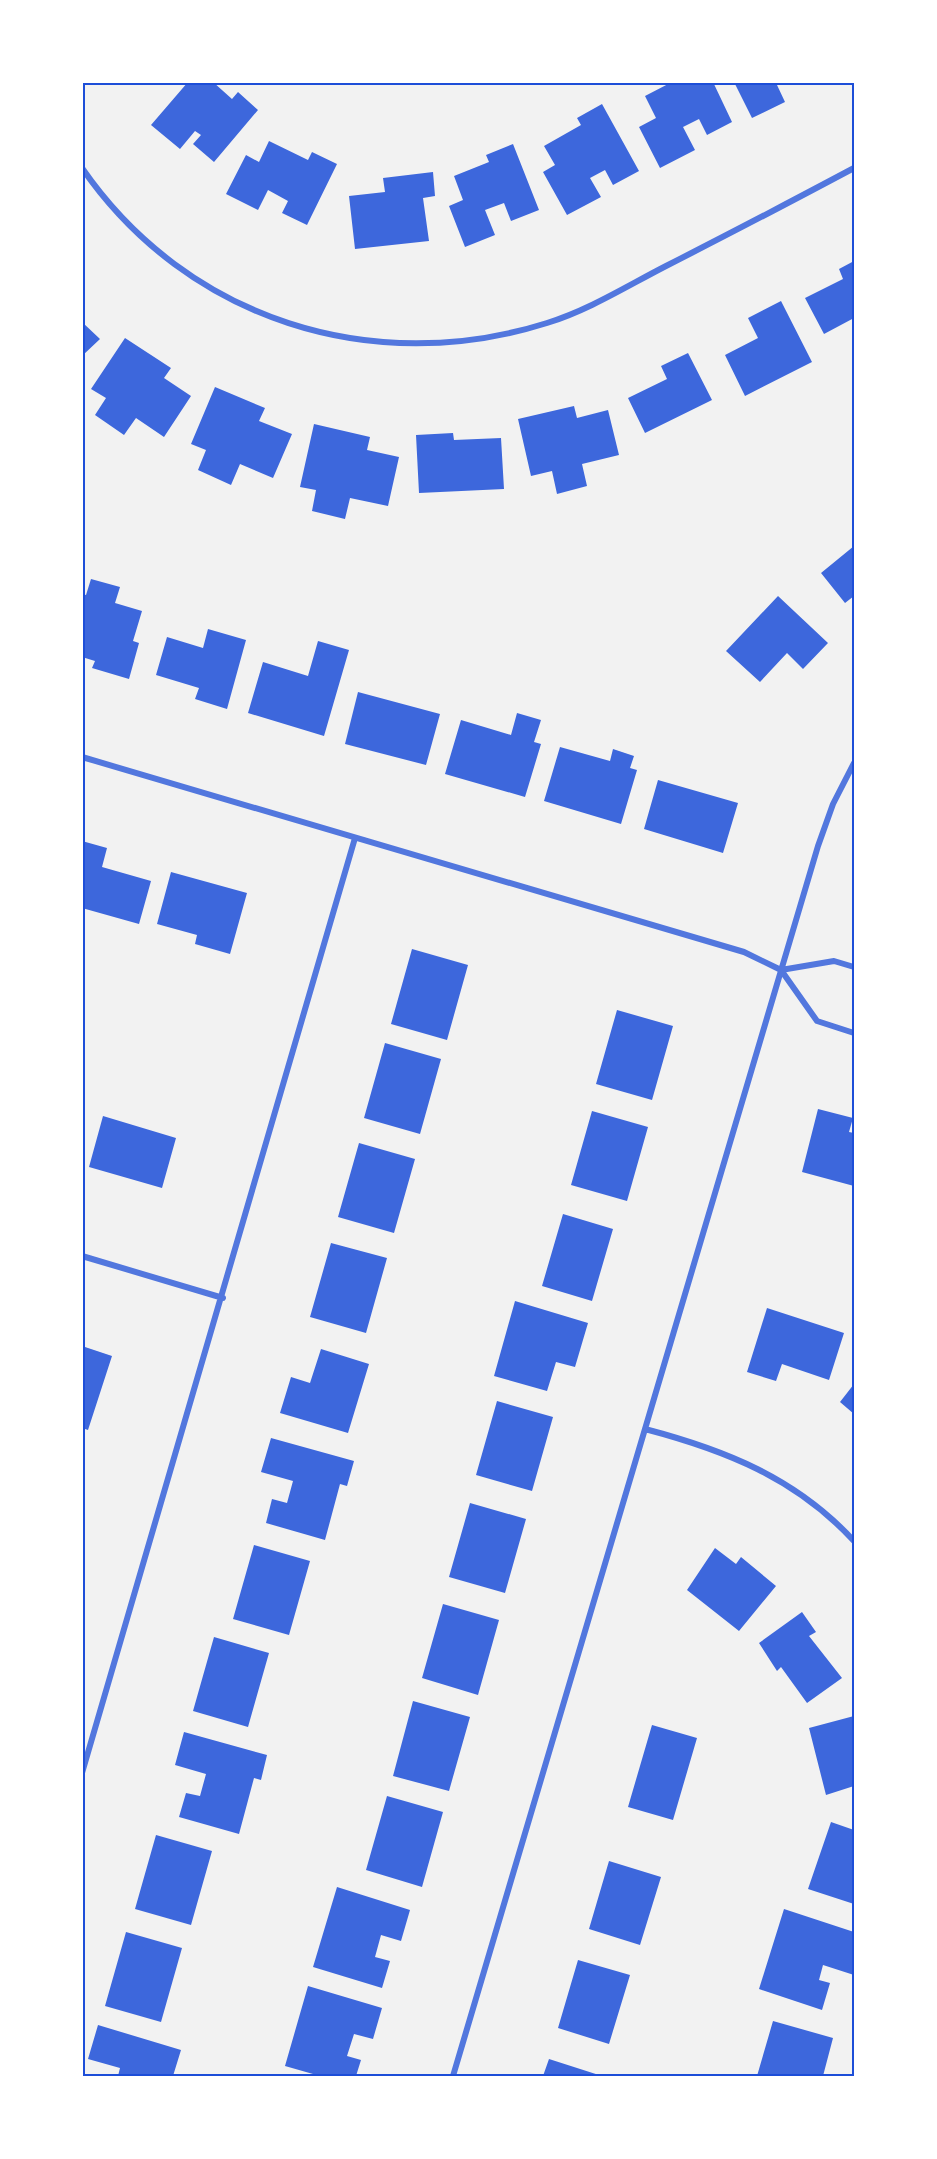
<svg xmlns="http://www.w3.org/2000/svg" width="937" height="2159" viewBox="0 0 937 2159" font-family="'DM Sans',sans-serif">
	<style>
		.building { fill: #3d67dc }
		.lines { fill: none; stroke-linecap: round; stroke-linejoin: round }
		.minor { stroke: #5277de; stroke-width: 6 }
		.neatline { fill: none; stroke: #1d4ed8; stroke-width: 2 }
	</style>
	<rect width="100%" height="100%" fill="#f2f2f2"/>
	<path class="building" d="M 188,82 L 213,82 L 232,99 L 238,92 L 258,110 L 214,162 L 193,144 L 201,135 L 195,131 L 180,149 L 151,125 Z
		M 672,82 L 713,82 L 732,122 L 707,135 L 699,119 L 683,127 L 695,150 L 660,168 L 639,127 L 656,118 L 645,96 Z
		M 734,82 L 782,82 L 777,85 L 785,102 L 752,118 Z
		M 602,104 L 639,171 L 613,185 L 605,170 L 590,178 L 601,197 L 567,215 L 543,172 L 555,165 L 544,146 L 581,125 L 577,118 Z
		M 269,141 L 308,160 L 312,152 L 337,164 L 307,225 L 282,213 L 288,201 L 268,190 L 258,210 L 226,194 L 246,155 L 259,162 Z
		M 513,144 L 539,210 L 511,221 L 504,203 L 485,210 L 495,235 L 465,247 L 449,206 L 463,200 L 454,176 L 489,162 L 486,155 Z
		M 433,172 L 435,196 L 423,198 L 429,241 L 355,249 L 349,196 L 385,192 L 383,178 Z
		M 854,261 L 854,318 L 824,334 L 805,298 L 843,279 L 839,269 Z
		M 781,301 L 812,362 L 745,396 L 725,355 L 758,338 L 748,318 Z
		M 82,322 L 100,339 L 82,356 Z
		M 125,338 L 171,368 L 164,378 L 191,396 L 164,437 L 136,418 L 124,435 L 95,415 L 106,398 L 91,389 Z
		M 688,353 L 712,400 L 645,433 L 628,398 L 667,379 L 661,366 Z
		M 215,387 L 265,408 L 259,421 L 292,434 L 273,478 L 240,464 L 231,485 L 198,470 L 206,450 L 191,444 Z
		M 574,406 L 577,418 L 608,410 L 619,455 L 582,464 L 587,486 L 557,494 L 552,471 L 531,476 L 518,419 Z
		M 314,424 L 370,437 L 367,450 L 399,457 L 388,506 L 350,498 L 345,519 L 312,511 L 316,490 L 300,487 Z
		M 453,433 L 454,440 L 501,438 L 504,489 L 419,493 L 416,435 Z
		M 854,546 L 854,596 L 845,603 L 821,573 Z
		M 91,579 L 120,587 L 115,603 L 142,611 L 133,641 L 139,643 L 129,679 L 92,668 L 95,661 L 82,657 L 82,594 L 86,595 Z
		M 778,596 L 828,643 L 803,669 L 787,653 L 760,682 L 726,651 Z
		M 208,629 L 246,640 L 227,709 L 195,699 L 199,688 L 156,675 L 167,637 L 203,648 Z
		M 318,641 L 349,650 L 324,736 L 248,713 L 263,662 L 308,676 Z
		M 358,692 L 440,714 L 426,765 L 345,744 Z
		M 517,713 L 541,720 L 534,742 L 541,744 L 525,797 L 445,774 L 461,720 L 511,735 Z
		M 560,747 L 610,761 L 613,749 L 634,756 L 630,768 L 637,770 L 621,824 L 544,801 Z
		M 658,780 L 738,803 L 723,853 L 644,829 Z
		M 82,841 L 107,848 L 102,867 L 151,881 L 139,924 L 82,908 Z
		M 171,872 L 247,893 L 230,954 L 195,944 L 197,935 L 157,924 Z
		M 412,949 L 468,965 L 447,1040 L 391,1024 Z
		M 617,1010 L 673,1026 L 652,1100 L 596,1084 Z
		M 385,1043 L 441,1059 L 420,1134 L 364,1118 Z
		M 818,1109 L 853,1118 L 849,1132 L 854,1133 L 854,1186 L 802,1172 Z
		M 592,1111 L 648,1127 L 627,1201 L 571,1185 Z
		M 103,1116 L 176,1138 L 162,1188 L 89,1167 Z
		M 359,1143 L 415,1159 L 394,1233 L 338,1217 Z
		M 563,1214 L 613,1229 L 592,1301 L 542,1286 Z
		M 331,1243 L 387,1258 L 366,1333 L 310,1317 Z
		M 515,1301 L 588,1323 L 575,1367 L 556,1362 L 547,1391 L 494,1376 Z
		M 767,1308 L 844,1333 L 829,1380 L 782,1364 L 776,1381 L 747,1372 Z
		M 82,1346 L 112,1356 L 88,1430 L 82,1428 Z
		M 321,1349 L 369,1364 L 348,1433 L 280,1413 L 291,1377 L 310,1383 Z
		M 854,1384 L 854,1414 L 840,1402 Z
		M 497,1401 L 553,1417 L 532,1491 L 476,1475 Z
		M 271,1438 L 354,1461 L 347,1486 L 340,1484 L 325,1540 L 266,1523 L 272,1499 L 287,1503 L 293,1481 L 261,1472 Z
		M 470,1503 L 526,1519 L 505,1593 L 449,1577 Z
		M 254,1545 L 310,1561 L 289,1635 L 233,1619 Z
		M 715,1548 L 736,1564 L 741,1557 L 776,1586 L 739,1631 L 687,1590 Z
		M 443,1604 L 499,1620 L 478,1695 L 422,1678 Z
		M 802,1612 L 816,1632 L 809,1636 L 842,1678 L 807,1703 L 781,1667 L 777,1671 L 759,1643 Z
		M 214,1637 L 269,1653 L 248,1727 L 193,1711 Z
		M 413,1701 L 470,1717 L 449,1791 L 393,1776 Z
		M 854,1716 L 854,1786 L 826,1795 L 809,1728 Z
		M 652,1725 L 697,1738 L 673,1820 L 628,1807 Z
		M 184,1732 L 267,1755 L 261,1780 L 254,1778 L 239,1834 L 179,1817 L 186,1793 L 200,1796 L 206,1774 L 175,1765 Z
		M 387,1796 L 443,1812 L 422,1887 L 366,1870 Z
		M 831,1822 L 854,1830 L 854,1904 L 808,1889 Z
		M 156,1835 L 212,1851 L 191,1925 L 135,1909 Z
		M 609,1861 L 661,1877 L 640,1945 L 589,1929 Z
		M 337,1887 L 410,1910 L 401,1941 L 381,1935 L 375,1957 L 390,1961 L 382,1988 L 313,1967 Z
		M 784,1909 L 854,1932 L 854,1975 L 823,1965 L 819,1980 L 830,1983 L 822,2010 L 759,1989 Z
		M 126,1932 L 182,1948 L 161,2022 L 105,2006 Z
		M 578,1960 L 630,1975 L 609,2044 L 558,2028 Z
		M 308,1986 L 382,2008 L 373,2039 L 354,2034 L 347,2056 L 361,2060 L 356,2076 L 320,2076 L 285,2066 Z
		M 773,2021 L 833,2038 L 823,2076 L 757,2076 Z
		M 98,2025 L 181,2050 L 173,2076 L 118,2076 L 120,2068 L 88,2059 Z
		M 549,2059 L 602,2076 L 543,2076 Z"/>
	<g class="lines">
		<path class="minor" d="M 82,168 C 187,320 373,378 547,323 C 589,310 627,286 666,266 C 729,234 792,201 854,168
			M 82,757 L 744,952 L 781,970
			M 854,967 L 834,961 L 781,970 L 817,1021 L 854,1033
			M 82,1256 L 223,1298
			M 645,1429 C 725,1450 796,1478 854,1541
			M 82,1773 L 355,838
			M 453,2076 L 818,846 L 833,804 L 854,763"/>
	</g>
	<rect width="937" height="2159" fill="none" stroke="#ffffff" stroke-width="168"/>
	<rect x="84" y="84" width="769" height="1991" class="neatline"/>
</svg>
